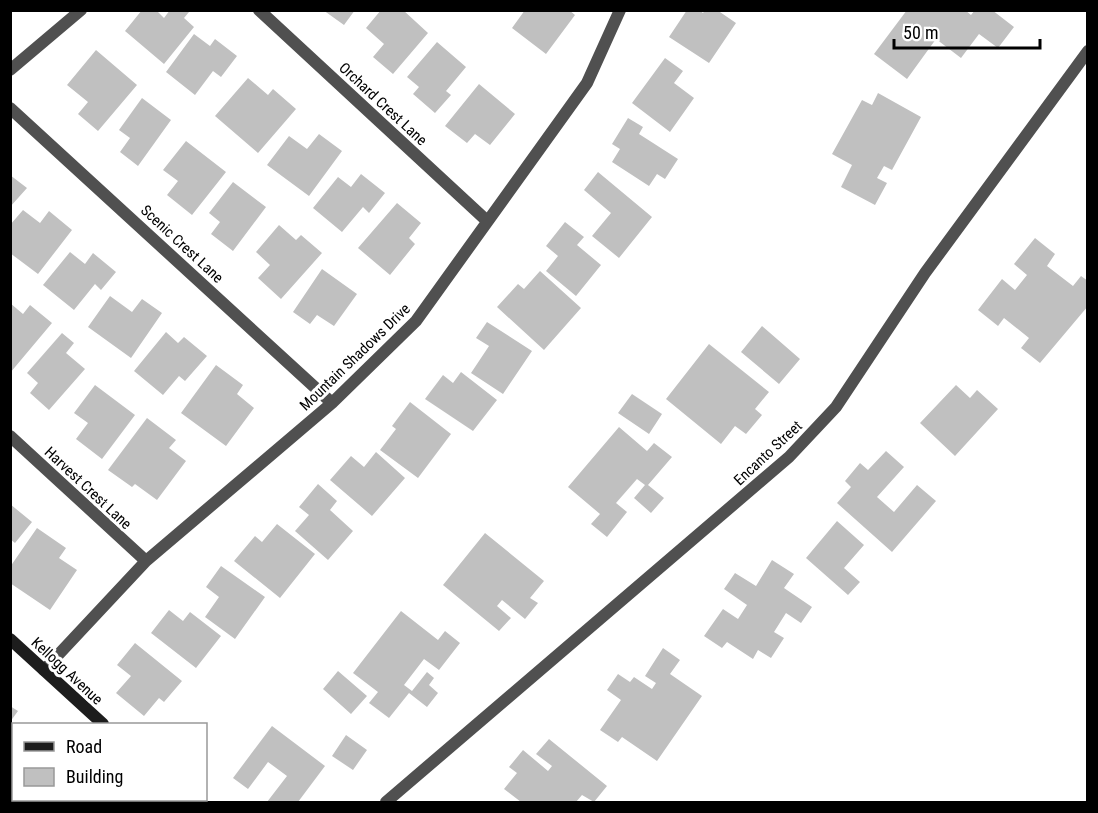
<svg xmlns="http://www.w3.org/2000/svg" width="1098" height="813" viewBox="0 0 1098 813" font-family="'Roboto Condensed',sans-serif">
	<style>
		.building { fill: #c0c0c0 }
		.lines { fill: none; stroke-linecap: round; stroke-linejoin: round }
		.street { stroke: #505050; stroke-width: 12 }
		.secondary { stroke: #1d1d1d; stroke-width: 12 }
		.labels { text-anchor: middle; dominant-baseline: central; stroke-width: 6; stroke-linejoin: round; paint-order: stroke }
		.street-label { font-size: 15px; fill: #000; stroke: #fff }
	</style>
	<rect width="100%" height="100%" fill="#fff"/>
	<path class="building" d="M 142,10 L 156,10 L 164,18 L 170,10 L 189,12 L 184,18 L 194,27 L 164,64 L 125,31 Z
		M 323,10 L 355,10 L 344,25 Z
		M 381,10 L 403,10 L 428,33 L 393,74 L 373,57 L 384,44 L 366,28 Z
		M 525,10 L 569,10 L 575,15 L 546,54 L 512,28 Z
		M 687,10 L 699,10 L 703,13 L 705,10 L 717,10 L 736,23 L 709,63 L 669,37 Z
		M 907,10 L 965,10 L 971,15 L 975,10 L 992,10 L 1014,27 L 998,48 L 979,34 L 961,58 L 936,39 L 907,79 L 874,54 Z
		M 194,34 L 210,46 L 215,39 L 237,56 L 221,77 L 213,71 L 195,95 L 166,72 Z
		M 437,42 L 466,67 L 446,91 L 451,95 L 435,113 L 413,94 L 419,87 L 407,77 Z
		M 96,50 L 137,85 L 98,131 L 78,114 L 88,102 L 67,85 Z
		M 665,58 L 683,71 L 674,83 L 694,98 L 670,132 L 632,103 Z
		M 248,78 L 268,95 L 273,89 L 296,109 L 258,153 L 215,116 Z
		M 479,84 L 515,114 L 490,145 L 475,134 L 467,143 L 445,126 Z
		M 878,93 L 921,117 L 892,170 L 884,166 L 877,178 L 887,183 L 875,205 L 841,187 L 852,165 L 832,154 L 862,100 L 872,105 Z
		M 142,98 L 171,120 L 138,166 L 120,152 L 130,138 L 119,130 Z
		M 628,118 L 643,127 L 639,134 L 678,159 L 665,179 L 657,174 L 649,186 L 612,162 L 620,149 L 612,144 Z
		M 319,134 L 342,151 L 309,196 L 267,165 L 289,136 L 307,149 Z
		M 186,141 L 226,172 L 192,215 L 167,195 L 178,181 L 163,170 Z
		M 598,172 L 652,217 L 619,258 L 592,236 L 611,213 L 584,190 Z
		M 361,174 L 385,193 L 369,213 L 363,207 L 342,232 L 313,208 L 338,177 L 351,187 Z
		M 10,175 L 27,188 L 10,207 Z
		M 233,182 L 266,207 L 233,251 L 211,234 L 220,222 L 209,213 Z
		M 397,203 L 421,223 L 409,238 L 415,244 L 390,275 L 358,248 Z
		M 23,210 L 40,223 L 49,211 L 72,230 L 38,274 L 10,253 L 10,225 Z
		M 565,222 L 584,237 L 577,245 L 601,265 L 576,296 L 546,271 L 558,256 L 546,246 Z
		M 279,225 L 296,240 L 301,235 L 322,253 L 281,299 L 258,278 L 270,265 L 256,252 Z
		M 1035,238 L 1055,254 L 1047,266 L 1073,286 L 1081,276 L 1088,281 L 1088,306 L 1040,363 L 1021,348 L 1029,338 L 1004,318 L 998,326 L 978,310 L 1002,279 L 1015,290 L 1027,275 L 1014,264 Z
		M 70,252 L 85,264 L 93,253 L 116,272 L 101,290 L 95,284 L 74,310 L 43,285 Z
		M 322,269 L 357,294 L 334,326 L 317,315 L 310,324 L 293,312 Z
		M 540,271 L 581,308 L 544,350 L 497,307 L 518,284 L 524,289 Z
		M 110,296 L 132,312 L 142,299 L 162,313 L 131,358 L 88,327 Z
		M 10,303 L 23,314 L 30,305 L 52,323 L 10,373 Z
		M 487,322 L 532,351 L 503,394 L 471,373 L 489,346 L 476,338 Z
		M 762,326 L 800,359 L 779,384 L 741,352 Z
		M 166,332 L 178,343 L 184,337 L 207,356 L 185,381 L 179,376 L 163,395 L 134,371 Z
		M 62,333 L 74,343 L 66,353 L 85,369 L 49,410 L 30,393 L 38,383 L 27,373 Z
		M 709,344 L 769,392 L 755,409 L 762,415 L 746,434 L 735,426 L 721,444 L 666,399 Z
		M 216,365 L 243,385 L 237,394 L 254,408 L 226,446 L 181,413 Z
		M 461,372 L 497,400 L 473,431 L 425,399 L 443,375 L 453,383 Z
		M 95,385 L 135,415 L 102,459 L 76,439 L 88,423 L 74,413 Z
		M 956,385 L 970,398 L 977,390 L 998,409 L 955,456 L 920,423 Z
		M 632,394 L 662,414 L 649,434 L 618,413 Z
		M 410,402 L 451,434 L 418,478 L 380,450 L 396,429 L 392,426 Z
		M 147,418 L 176,440 L 169,448 L 186,461 L 157,500 L 135,484 L 132,487 L 108,470 Z
		M 619,427 L 647,451 L 654,443 L 672,457 L 648,485 L 664,498 L 651,513 L 634,498 L 645,485 L 637,479 L 616,503 L 627,512 L 607,537 L 591,524 L 600,514 L 568,487 Z
		M 886,451 L 904,467 L 877,497 L 894,512 L 917,485 L 936,501 L 892,552 L 837,503 L 851,487 L 845,481 L 860,463 L 868,470 Z
		M 376,452 L 405,478 L 372,516 L 330,480 L 351,456 L 364,467 Z
		M 318,484 L 337,501 L 330,510 L 353,531 L 328,560 L 295,531 L 309,515 L 299,507 Z
		M 10,504 L 32,522 L 15,543 L 10,539 Z
		M 837,521 L 864,545 L 844,568 L 860,582 L 848,595 L 806,558 Z
		M 277,524 L 315,554 L 280,598 L 234,561 L 255,536 L 262,542 Z
		M 37,528 L 66,548 L 59,558 L 77,570 L 50,610 L 10,583 L 10,567 Z
		M 485,533 L 544,581 L 530,598 L 538,603 L 525,619 L 502,600 L 497,606 L 511,618 L 499,631 L 443,585 Z
		M 772,560 L 794,574 L 784,588 L 812,607 L 801,623 L 786,613 L 774,632 L 784,638 L 771,658 L 758,650 L 753,659 L 727,642 L 722,648 L 704,636 L 723,609 L 738,619 L 747,605 L 724,589 L 735,573 L 756,586 Z
		M 221,566 L 265,597 L 235,639 L 205,617 L 219,597 L 206,587 Z
		M 169,610 L 183,621 L 190,612 L 221,636 L 196,668 L 151,633 Z
		M 401,611 L 438,640 L 445,631 L 460,643 L 439,670 L 424,659 L 404,685 L 412,691 L 427,672 L 434,678 L 429,685 L 438,693 L 427,707 L 409,693 L 389,718 L 369,703 L 378,692 L 353,673 Z
		M 135,643 L 182,681 L 164,702 L 159,698 L 144,716 L 116,693 L 131,676 L 117,665 Z
		M 663,648 L 680,660 L 670,674 L 702,696 L 657,761 L 622,737 L 618,742 L 600,730 L 621,700 L 607,690 L 618,674 L 630,682 L 634,677 L 652,689 L 656,683 L 645,676 Z
		M 338,671 L 367,696 L 351,714 L 323,689 Z
		M 10,706 L 18,711 L 10,722 Z
		M 272,726 L 325,766 L 298,802 L 267,802 L 287,776 L 268,762 L 248,789 L 233,778 Z
		M 346,735 L 367,750 L 353,770 L 332,756 Z
		M 549,739 L 607,786 L 594,802 L 582,795 L 576,802 L 521,802 L 504,789 L 517,773 L 509,767 L 523,750 L 548,771 L 552,766 L 536,754 Z
		M 10,770 L 14,773 L 14,800 L 23,800 L 21,802 L 10,802 Z
		M 70,800 L 86,800 L 90,802 L 67,802 Z"/>
	<g class="lines">
		<path class="street" d="M 259,10 L 486,220
			M 10,70 L 81,10
			M 10,108 L 332,403
			M 10,436 L 146,561
			M 44,670 L 146,561 L 332,403 L 416,321 L 587,83 L 620,10
			M 386,802 L 789,457 L 836,407 L 925,273 L 1088,51"/>
		<path class="secondary" d="M 10,639 L 103,724
			M 184,800 L 187,802"/>
	</g>
	<g class="labels">
		<g class="street-label">
			<text transform="translate(383 104) rotate(43)">Orchard Crest Lane</text>
			<text transform="translate(182 244) rotate(43)">Scenic Crest Lane</text>
			<text transform="translate(355 357) rotate(-44)">Mountain Shadows Drive</text>
			<text transform="translate(768 453) rotate(-43)">Encanto Street</text>
			<text transform="translate(88 488) rotate(43)">Harvest Crest Lane</text>
			<text transform="translate(67 671) rotate(43)">Kellogg Avenue</text>
		</g>
	</g>
	<rect width="1098" height="813" fill="none" stroke="#000000" stroke-width="24"/>
	<rect x="12" y="723" width="195" height="78" fill="#ffffff" stroke="#999999" stroke-width="1.5"/>
	<rect x="24" y="742" width="30" height="9" fill="#1d1d1d" stroke="#999999" stroke-width="1.5"/>
	<text x="66" y="753" font-size="18" fill="#000000">Road</text>
	<rect x="24" y="768" width="30" height="18" fill="#c0c0c0" stroke="#999999" stroke-width="1.5"/>
	<text x="66" y="783" font-size="18" fill="#000000">Building</text>
	<path d="M894 39v9h146v-9" fill="none" stroke="#000000" stroke-width="3"/>
	<text x="903" y="39" font-size="18" fill="#000000" stroke="#ffffff" stroke-width="4.5" paint-order="stroke">50 m</text>
</svg>
